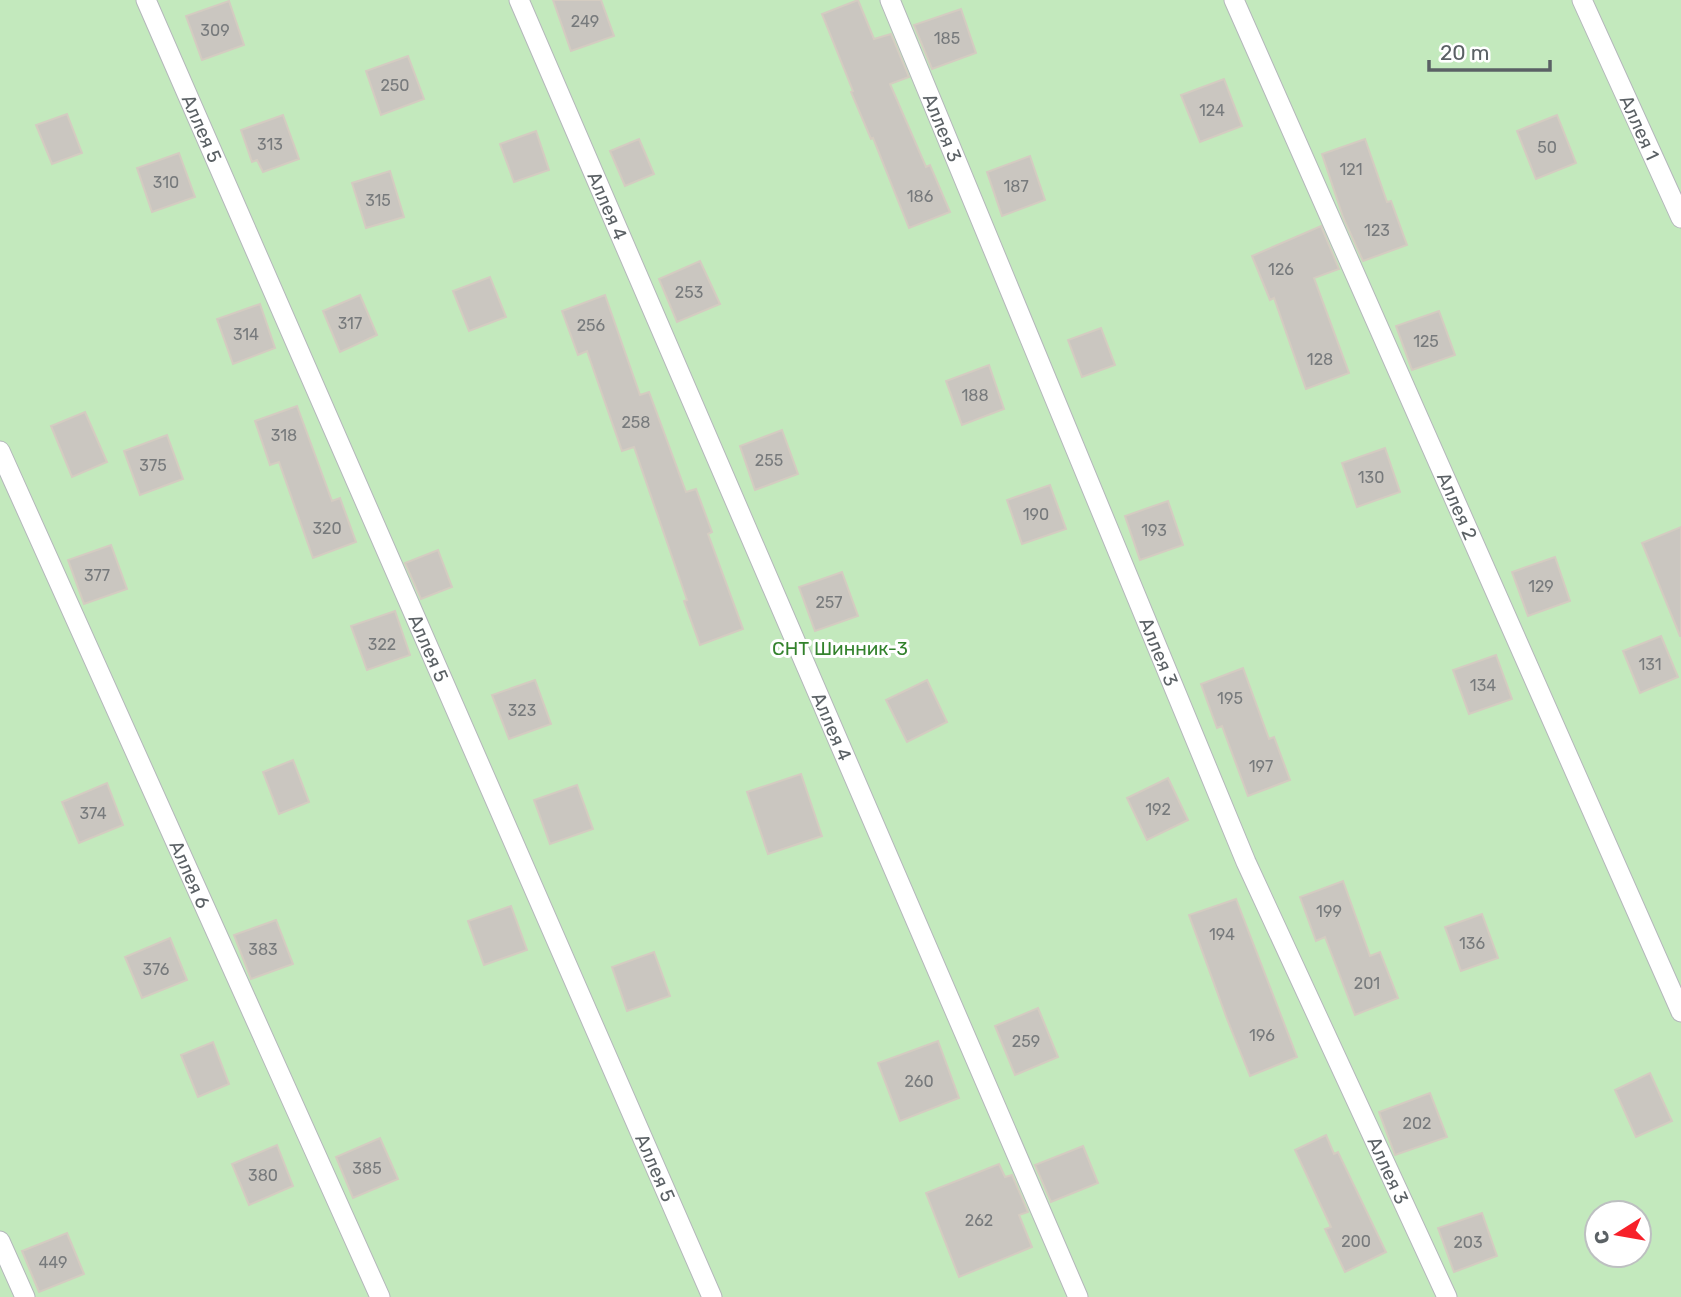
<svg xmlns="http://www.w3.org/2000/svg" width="1681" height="1297" viewBox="0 0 1681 1297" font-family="Rubik,sans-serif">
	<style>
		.green { fill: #c3e9bd; fill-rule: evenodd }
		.building { fill: #cac6c0; stroke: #d4ccc1; stroke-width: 2 }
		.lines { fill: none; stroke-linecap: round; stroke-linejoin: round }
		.service-casing { stroke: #b4b7bb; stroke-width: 21 }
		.service { stroke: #fff; stroke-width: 19 }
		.labels { text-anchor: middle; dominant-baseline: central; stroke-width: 6; stroke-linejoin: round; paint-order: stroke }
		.number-label { font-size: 16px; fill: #777a7c }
		.street-label { font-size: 19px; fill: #5b6165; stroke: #fff }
		.park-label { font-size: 19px; fill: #33822d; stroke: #fff }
	</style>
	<rect width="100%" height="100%" fill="#efebe3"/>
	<path class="green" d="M 0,0 L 1681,0 L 1681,1297 L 0,1297 ZM 1597,1213 L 1639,1213 L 1639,1255 L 1597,1255 Z"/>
	<path class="building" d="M 553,0 L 601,0 L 614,36 L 571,51 Z
		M 858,0 L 874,39 L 891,34 L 909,77 L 890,84 L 926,167 L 930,165 L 950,212 L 909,228 L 873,138 L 871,139 L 851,92 L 853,91 L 822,14 Z
		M 229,1 L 244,45 L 202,60 L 186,16 Z
		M 961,9 L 976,53 L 932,69 L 914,25 Z
		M 408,56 L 424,99 L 381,115 L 366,71 Z
		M 1224,79 L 1242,126 L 1200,142 L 1181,95 Z
		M 67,114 L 82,153 L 52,164 L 36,125 Z
		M 283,115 L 299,159 L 263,172 L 257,160 L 252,162 L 241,130 Z
		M 1557,115 L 1576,163 L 1536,179 L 1517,131 Z
		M 536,131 L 549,170 L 514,182 L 500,144 Z
		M 639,139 L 654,174 L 625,186 L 610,151 Z
		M 1365,139 L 1387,202 L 1391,201 L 1407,245 L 1363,261 L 1343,217 L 1322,154 Z
		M 179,153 L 195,197 L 152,212 L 137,168 Z
		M 1030,156 L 1045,200 L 1002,216 L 987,172 Z
		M 390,171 L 404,217 L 366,228 L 352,183 Z
		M 1321,226 L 1339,269 L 1314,278 L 1349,373 L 1306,389 L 1274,298 L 1270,300 L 1252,256 Z
		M 700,261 L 720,304 L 677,322 L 659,279 Z
		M 490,277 L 506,317 L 469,331 L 453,291 Z
		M 360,295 L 377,335 L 340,352 L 323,311 Z
		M 605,295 L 640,395 L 649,392 L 686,492 L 696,489 L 712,532 L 708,534 L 743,629 L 700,645 L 684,601 L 687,600 L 634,447 L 622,451 L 587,351 L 578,355 L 562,311 Z
		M 260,304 L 275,348 L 233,364 L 217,319 Z
		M 1439,311 L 1455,355 L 1412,370 L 1396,326 Z
		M 1101,328 L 1115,365 L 1082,377 L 1068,340 Z
		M 989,365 L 1004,409 L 962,425 L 946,381 Z
		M 297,406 L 332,501 L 340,498 L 356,542 L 313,558 L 279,462 L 270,465 L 255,421 Z
		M 85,412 L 107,462 L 72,477 L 51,426 Z
		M 782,430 L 798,474 L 755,490 L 740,446 Z
		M 167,435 L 183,479 L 140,495 L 124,451 Z
		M 1385,448 L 1400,492 L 1357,507 L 1342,463 Z
		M 1050,485 L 1066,529 L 1022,544 L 1007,500 Z
		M 1168,501 L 1183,545 L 1140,560 L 1125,516 Z
		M 1681,527 L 1681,636 L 1680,636 L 1642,543 Z
		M 111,545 L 127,589 L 84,604 L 68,560 Z
		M 438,550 L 452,587 L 421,599 L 405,563 Z
		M 1555,557 L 1570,601 L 1528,616 L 1512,572 Z
		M 842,572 L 858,616 L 815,631 L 799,587 Z
		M 395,611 L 410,655 L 367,670 L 351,626 Z
		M 1661,636 L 1678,677 L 1640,693 L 1623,651 Z
		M 1496,655 L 1512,699 L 1469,714 L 1453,670 Z
		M 1243,668 L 1269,739 L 1274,737 L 1290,780 L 1248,796 L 1222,726 L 1217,728 L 1201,684 Z
		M 535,680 L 551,724 L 509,739 L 492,695 Z
		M 927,680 L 947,722 L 907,742 L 886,700 Z
		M 293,760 L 309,802 L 279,814 L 263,772 Z
		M 801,774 L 822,836 L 768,854 L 747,792 Z
		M 1168,778 L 1188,820 L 1147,840 L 1127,798 Z
		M 107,783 L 123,825 L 79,843 L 62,802 Z
		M 577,785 L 593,829 L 550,844 L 534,800 Z
		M 1343,881 L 1370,956 L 1380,952 L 1398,998 L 1355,1015 L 1325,937 L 1316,941 L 1300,897 Z
		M 1236,899 L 1297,1057 L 1250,1076 L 1227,1019 L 1189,915 Z
		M 511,906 L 527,950 L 484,965 L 468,921 Z
		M 1482,914 L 1498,958 L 1461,971 L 1445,927 Z
		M 276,920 L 293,964 L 251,979 L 234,935 Z
		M 170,938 L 187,980 L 142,998 L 125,957 Z
		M 654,952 L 670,996 L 627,1011 L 612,967 Z
		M 1038,1008 L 1058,1057 L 1015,1075 L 995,1026 Z
		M 938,1041 L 959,1098 L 900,1121 L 878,1063 Z
		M 213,1042 L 229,1084 L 198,1097 L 181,1055 Z
		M 1650,1073 L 1672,1121 L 1636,1137 L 1615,1090 Z
		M 1430,1093 L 1447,1137 L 1395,1155 L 1379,1112 Z
		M 1326,1135 L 1334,1154 L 1338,1152 L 1386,1252 L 1345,1272 L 1325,1229 L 1331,1227 L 1295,1150 Z
		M 380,1138 L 398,1179 L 353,1198 L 336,1157 Z
		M 277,1145 L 293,1186 L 249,1205 L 232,1164 Z
		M 1083,1146 L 1098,1183 L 1051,1202 L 1035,1165 Z
		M 999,1164 L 1005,1177 L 1012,1175 L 1028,1212 L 1019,1215 L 1032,1247 L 959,1277 L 926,1193 Z
		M 1482,1213 L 1497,1256 L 1454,1272 L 1438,1228 Z
		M 67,1233 L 84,1274 L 39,1292 L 22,1251 Z"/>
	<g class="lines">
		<g class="service-casing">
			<g id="service">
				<path id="s1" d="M 146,0 L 712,1297"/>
				<path id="s2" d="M 519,0 L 1078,1297"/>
				<path id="s3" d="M 890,0 L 1246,862 L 1447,1297"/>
				<path id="s4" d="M 1234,0 L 1681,1012"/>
				<path id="s5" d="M 1582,0 L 1681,218"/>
				<path id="s6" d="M 0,451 L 380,1297"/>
				<path d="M 0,1241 L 25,1297"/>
			</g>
		</g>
		<use href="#service" class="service"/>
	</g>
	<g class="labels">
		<g class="number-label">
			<text x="585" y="21">249</text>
			<text x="215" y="30">309</text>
			<text x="947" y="38">185</text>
			<text x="395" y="85">250</text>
			<text x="1212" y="110">124</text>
			<text x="270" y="144">313</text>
			<text x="1547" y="147">50</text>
			<text x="1351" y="169">121</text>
			<text x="166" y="182">310</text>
			<text x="1016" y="186">187</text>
			<text x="920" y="196">186</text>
			<text x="378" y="200">315</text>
			<text x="1377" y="230">123</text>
			<text x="1281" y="269">126</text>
			<text x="689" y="292">253</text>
			<text x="350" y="323">317</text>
			<text x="591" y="325">256</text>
			<text x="246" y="334">314</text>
			<text x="1426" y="341">125</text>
			<text x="1320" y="359">128</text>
			<text x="975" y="395">188</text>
			<text x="636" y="422">258</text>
			<text x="284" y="435">318</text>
			<text x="769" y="460">255</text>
			<text x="153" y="465">375</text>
			<text x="1371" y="477">130</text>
			<text x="1036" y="514">190</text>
			<text x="327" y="528">320</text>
			<text x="1154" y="530">193</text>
			<text x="97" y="575">377</text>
			<text x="1541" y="586">129</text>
			<text x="829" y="602">257</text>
			<text x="382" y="644">322</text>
			<text x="1650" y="664">131</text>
			<text x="1483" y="685">134</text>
			<text x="1230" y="698">195</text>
			<text x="522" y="710">323</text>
			<text x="1261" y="766">197</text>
			<text x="1158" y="809">192</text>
			<text x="93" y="813">374</text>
			<text x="1329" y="911">199</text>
			<text x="1222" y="934">194</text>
			<text x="1472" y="943">136</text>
			<text x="263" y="949">383</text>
			<text x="156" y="969">376</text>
			<text x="1367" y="983">201</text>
			<text x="1262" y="1035">196</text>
			<text x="1026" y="1041">259</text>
			<text x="919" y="1081">260</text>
			<text x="1417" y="1123">202</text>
			<text x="367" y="1168">385</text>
			<text x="263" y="1175">380</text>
			<text x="979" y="1220">262</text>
			<text x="1356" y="1241">200</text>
			<text x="1468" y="1242">203</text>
			<text x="53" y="1262">449</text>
		</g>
		<g class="street-label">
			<text stroke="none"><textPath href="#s3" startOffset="138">Аллея 3</textPath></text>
			<text stroke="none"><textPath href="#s5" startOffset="140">Аллея 1</textPath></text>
			<text stroke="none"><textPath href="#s1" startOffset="140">Аллея 5</textPath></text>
			<text stroke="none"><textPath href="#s2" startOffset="224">Аллея 4</textPath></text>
			<text stroke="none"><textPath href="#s4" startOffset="553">Аллея 2</textPath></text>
			<text stroke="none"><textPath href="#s1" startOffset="707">Аллея 5</textPath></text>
			<text stroke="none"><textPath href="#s3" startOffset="705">Аллея 3</textPath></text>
			<text stroke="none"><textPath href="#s2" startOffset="791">Аллея 4</textPath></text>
			<text stroke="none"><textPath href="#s6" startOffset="464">Аллея 6</textPath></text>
			<text stroke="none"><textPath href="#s1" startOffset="1274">Аллея 5</textPath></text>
			<text stroke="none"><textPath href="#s3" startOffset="1272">Аллея 3</textPath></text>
		</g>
		<g class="park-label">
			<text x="840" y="648">СНТ Шинник-3</text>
		</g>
	</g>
	<g transform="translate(1618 1234) rotate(259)"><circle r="33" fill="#ffffff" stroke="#bdc0c1" stroke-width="2"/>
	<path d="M0-5L12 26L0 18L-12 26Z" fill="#f7212a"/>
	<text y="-10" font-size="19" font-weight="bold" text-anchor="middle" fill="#5b6165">С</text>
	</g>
	<path d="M1429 60v10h121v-10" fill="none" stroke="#5b6165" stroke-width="3.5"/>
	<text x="1440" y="60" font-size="21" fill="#5b6165" stroke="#ffffff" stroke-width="5" paint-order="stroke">20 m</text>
</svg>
